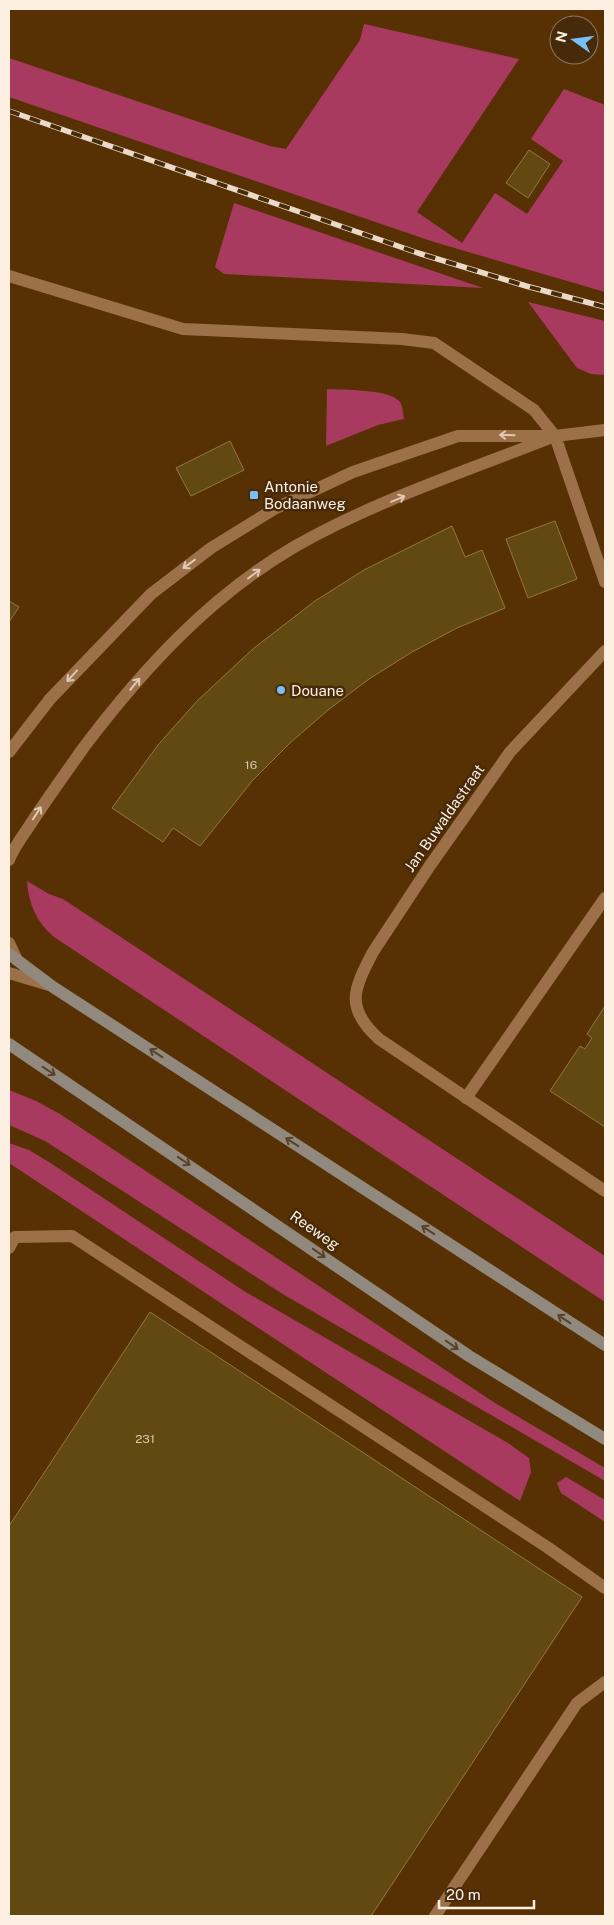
<svg xmlns="http://www.w3.org/2000/svg" width="614" height="1925" viewBox="0 0 614 1925" font-family="'Public Sans',sans-serif">
	<style>
		.green { fill: #a73a5e }
		.building { fill: #624912; stroke: #917742 }
		.lines { fill: none; stroke-linecap: round; stroke-linejoin: round }
		.service { stroke: #9c7149; stroke-width: 12 }
		.minor { stroke: #9c7149; stroke-width: 12 }
		.tertiary { stroke: #9c7149; stroke-width: 12 }
		.secondary { stroke: #91887e; stroke-width: 12 }
		.rail-casing { stroke: #ebdac9; stroke-width: 5.5 }
		.rail { stroke: #472a0a; stroke-width: 4; stroke-dasharray: 11; stroke-linecap: butt }
		.oneway { stroke: #e0c9b4 }
		.oneway2 { stroke: #5a4227 }
		.poi-dot { fill: #78bff7; stroke: #472a0a; stroke-width: 2 }
		.labels { text-anchor: middle; dominant-baseline: central; stroke-width: 5; stroke-linejoin: round; paint-order: stroke }
		.number-label { font-size: 12px; fill: #d6c6ae }
		.poi-label { font-size: 15px; fill: #fdefe2; stroke: #472a0a; text-anchor: start }
		.street-label { font-size: 15px; fill: #fdefe2; stroke: #472a0a }
	</style>
	<rect width="100%" height="100%" fill="#573104"/>
	<path class="green" d="M 364,24 L 519,59 L 417,212 L 462,243 L 495,193 L 527,214 L 563,161 L 531,139 L 564,89 L 605,105 L 605,292 L 434,242 L 9,97 L 9,58 L 270,146 L 286,149 L 360,40 Z
		M 234,203 L 483,288 L 224,274 L 215,267 Z
		M 528,302 L 605,321 L 605,375 L 591,374 L 577,368 Z
		M 327,389 C 343,390 389,389 399,401 C 403,405 403,413 404,419 L 378,425 L 326,446 Z
		M 27,881 L 49,894 L 63,899 L 605,1256 L 605,1302 L 54,937 C 37,923 28,903 27,881 Z
		M 9,1090 L 36,1101 L 60,1114 L 495,1403 L 605,1468 L 605,1481 L 281,1293 L 45,1141 L 9,1125 Z
		M 9,1143 L 29,1150 L 52,1164 L 244,1291 L 508,1443 L 529,1458 L 531,1472 L 520,1501 L 9,1163 Z
		M 566,1477 L 605,1500 L 605,1522 L 561,1493 L 557,1483 Z"/>
	<path class="building" d="M 529,150 L 550,164 L 528,198 L 506,183 Z
		M 230,441 L 244,470 L 191,496 L 176,468 Z
		M 555,521 L 577,579 L 528,598 L 506,539 Z
		M 452,526 L 465,557 L 482,550 L 505,608 L 457,628 L 412,652 L 369,679 L 328,710 L 290,743 L 253,780 L 200,846 L 173,828 L 163,842 L 112,808 L 158,745 L 197,701 L 254,648 L 315,601 L 364,570 Z
		M 9,601 L 19,607 L 9,622 Z
		M 605,1006 L 605,1127 L 550,1091 L 580,1046 L 585,1049 L 592,1038 L 587,1034 Z
		M 150,1312 L 582,1597 L 371,1916 L 9,1916 L 9,1526 Z"/>
	<g class="lines">
		<path class="service" d="M 9,276 L 183,329 L 402,339 L 434,343 L 534,410 L 555,436
			M 466,1098 L 605,898
			M 9,1248 L 15,1237 L 72,1236 L 547,1547 L 605,1588
			M 435,1916 L 577,1703 L 605,1682"/>
		<path class="minor" d="M 555,436 L 605,582
			M 605,651 L 510,752 L 429,867 L 373,952 C 354,989 344,1007 379,1039 L 605,1191
			M 9,973 L 49,985"/>
		<path class="tertiary" d="M 9,752 L 50,699 L 151,594 L 211,548 L 276,508 L 353,472 L 458,436 L 555,436 L 605,430
			M 9,860 C 13,849 21,838 28,828 C 46,800 65,774 84,747 C 143,669 209,597 294,547 C 374,501 469,470 555,436
			M 9,943 L 17,960"/>
		<path class="secondary" d="M 9,954 L 53,987 L 605,1345
			M 9,1044 L 469,1356 L 605,1439"/>
		<g class="rail-casing">
			<path id="rail" d="M 9,111 L 418,253 L 526,286 L 605,307"/>
		</g>
		<use href="#rail" class="rail"/>
	</g>
	<defs><path id="oneway-shaft" d="M-6 0H5M1.5-3L5.5 0L1.5 3" fill="none" stroke-width="1.6" stroke-linecap="round" stroke-linejoin="round" transform="scale(1.25)"/></defs>
	<g class="oneway">
		<use href="#oneway-shaft" transform="translate(507 435) rotate(-179)"/>
		<use href="#oneway-shaft" transform="translate(398 499) rotate(-23)"/>
		<use href="#oneway-shaft" transform="translate(189 564) rotate(144)"/>
		<use href="#oneway-shaft" transform="translate(254 574) rotate(-37)"/>
		<use href="#oneway-shaft" transform="translate(72 676) rotate(132)"/>
		<use href="#oneway-shaft" transform="translate(135 684) rotate(-51)"/>
		<use href="#oneway-shaft" transform="translate(37 813) rotate(-57)"/>
	</g>
	<g class="oneway2">
		<use href="#oneway-shaft" transform="translate(156 1053) rotate(-147)"/>
		<use href="#oneway-shaft" transform="translate(49 1071) rotate(34)"/>
		<use href="#oneway-shaft" transform="translate(292 1142) rotate(-147)"/>
		<use href="#oneway-shaft" transform="translate(184 1161) rotate(34)"/>
		<use href="#oneway-shaft" transform="translate(428 1230) rotate(-147)"/>
		<use href="#oneway-shaft" transform="translate(319 1253) rotate(35)"/>
		<use href="#oneway-shaft" transform="translate(564 1319) rotate(-147)"/>
		<use href="#oneway-shaft" transform="translate(452 1345) rotate(35)"/>
	</g>
	<g class="poi-dot">
		<rect x="249" y="490" width="10" height="10" rx="2.5"/>
		<circle cx="281" cy="690" r="5"/>
	</g>
	<g class="labels">
		<g class="number-label">
			<text x="251" y="765">16</text>
			<text x="145" y="1439">231</text>
		</g>
		<g class="poi-label">
			<text x="264" y="486">Antonie<tspan x="264" dy="17">Bodaanweg</tspan></text>
			<text x="291" y="690">Douane</text>
		</g>
		<g class="street-label">
			<text transform="translate(444 818) rotate(-55)">Jan Buwaldastraat</text>
			<text transform="translate(315 1230) rotate(35)">Reeweg</text>
		</g>
	</g>
	<rect width="614" height="1925" fill="none" stroke="#fdefe2" stroke-width="20"/>
	<g transform="translate(574 40) rotate(284)"><circle r="24" fill="#472a0a" stroke="#907960"/>
	<path d="M0-4L9 19L0 12L-9 19Z" fill="#78bff7"/>
	<text y="-8" font-size="14" font-weight="bold" text-anchor="middle" fill="#fdefe2">N</text>
	</g>
	<path d="M439 1900v8h95v-8" fill="none" stroke="#fdefe2" stroke-width="2.5"/>
	<text x="446" y="1900" font-size="15" fill="#fdefe2" stroke="#472a0a" stroke-width="4" paint-order="stroke">20 m</text>
</svg>
